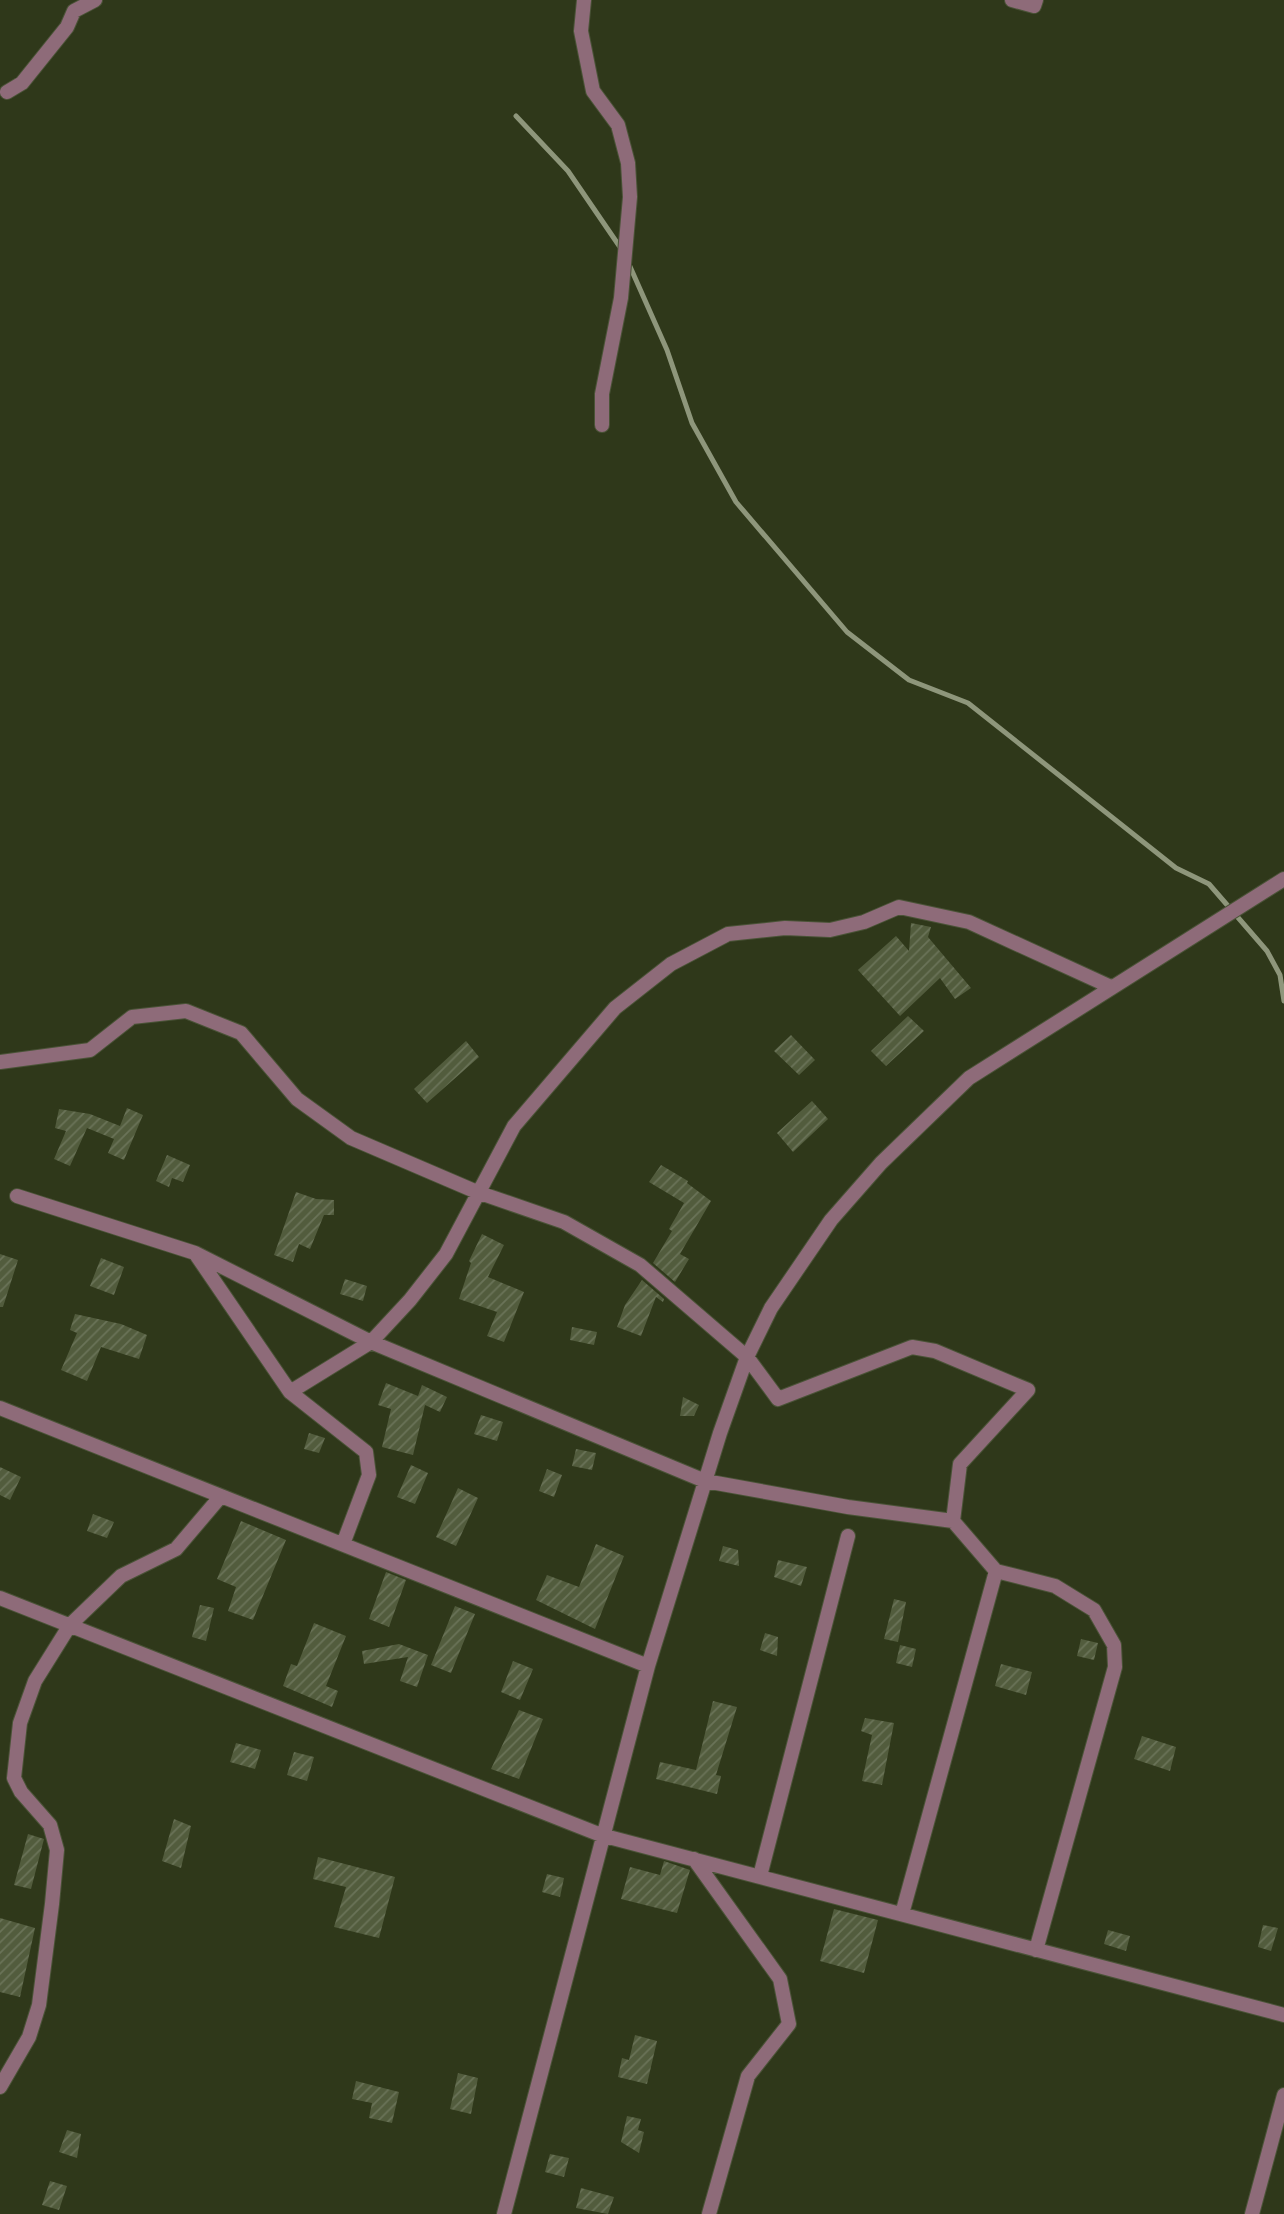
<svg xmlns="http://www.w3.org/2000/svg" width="1284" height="2214" viewBox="0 0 1284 2214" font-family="'Libre Baskerville',serif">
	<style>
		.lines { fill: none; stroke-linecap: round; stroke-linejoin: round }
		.stream { stroke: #8e967b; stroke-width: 5 }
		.building { fill: url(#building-hatch) }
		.street-casing { stroke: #4a5337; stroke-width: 16 }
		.street { stroke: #8e6b79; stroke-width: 14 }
	</style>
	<defs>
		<pattern id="building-hatch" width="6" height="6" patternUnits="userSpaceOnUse" patternTransform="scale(1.75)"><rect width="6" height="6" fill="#525c3d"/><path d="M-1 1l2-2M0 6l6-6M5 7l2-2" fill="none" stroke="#6a7358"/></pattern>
	</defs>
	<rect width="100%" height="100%" fill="#2f381a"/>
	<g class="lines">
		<path class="stream" d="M 516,116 L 568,171 L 622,250
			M 628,262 L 667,350 L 692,423 L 736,502 L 847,632 L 909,680 L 968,703 L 1176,868 L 1209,884 L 1267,951 L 1280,975 L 1284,1001"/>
	</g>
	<path class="building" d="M 911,923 L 931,927 L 928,937 L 971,988 L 955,999 L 940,978 L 900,1016 L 858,970 L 896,936 L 909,951 Z
		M 908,1016 L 924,1031 L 886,1066 L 871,1051 Z
		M 791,1035 L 815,1060 L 799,1075 L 774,1051 Z
		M 466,1041 L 479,1057 L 427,1103 L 414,1089 Z
		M 812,1101 L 828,1119 L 793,1152 L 777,1133 Z
		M 127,1108 L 143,1115 L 124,1160 L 108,1153 L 114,1139 L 87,1128 L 70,1166 L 54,1159 L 66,1131 L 55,1128 L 59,1109 L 90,1114 L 120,1126 Z
		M 167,1155 L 190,1165 L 183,1182 L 172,1178 L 169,1187 L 156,1181 Z
		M 661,1165 L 688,1181 L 687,1183 L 711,1201 L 680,1254 L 689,1259 L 675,1282 L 653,1263 L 672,1231 L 669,1229 L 684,1203 L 649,1182 Z
		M 296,1192 L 316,1199 L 334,1200 L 334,1215 L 324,1215 L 310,1249 L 299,1244 L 293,1262 L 274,1255 Z
		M 482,1234 L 504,1245 L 488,1277 L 524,1292 L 504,1342 L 487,1336 L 497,1312 L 459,1299 L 471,1263 L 469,1261 Z
		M 0,1254 L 18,1260 L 3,1307 L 0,1307 Z
		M 101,1258 L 124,1267 L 114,1295 L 90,1286 Z
		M 345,1279 L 367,1286 L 363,1301 L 340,1294 Z
		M 642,1280 L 664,1299 L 663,1302 L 656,1297 L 641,1336 L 617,1327 L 625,1305 Z
		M 75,1314 L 121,1324 L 147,1335 L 139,1359 L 101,1347 L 87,1381 L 61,1370 L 77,1333 L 70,1330 Z
		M 572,1327 L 597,1332 L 594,1345 L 570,1340 Z
		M 386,1383 L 418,1396 L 422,1385 L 447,1397 L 440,1412 L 425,1405 L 413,1455 L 382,1447 L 391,1409 L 378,1405 Z
		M 683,1397 L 699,1405 L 694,1416 L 680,1416 Z
		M 481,1415 L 503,1422 L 497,1441 L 474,1434 Z
		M 309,1433 L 325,1438 L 319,1453 L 304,1449 Z
		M 576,1449 L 596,1453 L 592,1470 L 572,1466 Z
		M 411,1465 L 428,1473 L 415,1504 L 397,1497 Z
		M 0,1467 L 21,1477 L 10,1500 L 0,1495 Z
		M 547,1469 L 562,1475 L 554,1497 L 539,1491 Z
		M 458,1488 L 478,1498 L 456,1546 L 436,1537 Z
		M 93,1514 L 114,1522 L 107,1538 L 87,1531 Z
		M 241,1521 L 286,1540 L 253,1620 L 228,1611 L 236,1587 L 217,1579 Z
		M 596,1544 L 624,1556 L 595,1629 L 536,1600 L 547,1575 L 579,1587 Z
		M 723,1546 L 738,1550 L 739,1566 L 719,1561 Z
		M 778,1560 L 807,1567 L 801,1586 L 774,1577 Z
		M 386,1572 L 406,1580 L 389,1627 L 369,1619 Z
		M 894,1599 L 906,1602 L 898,1642 L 884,1639 Z
		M 200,1605 L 214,1608 L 206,1641 L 192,1637 Z
		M 455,1606 L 475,1614 L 451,1673 L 431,1665 Z
		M 314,1623 L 346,1636 L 326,1686 L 338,1691 L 332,1707 L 283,1686 L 291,1664 L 297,1666 Z
		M 765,1633 L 778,1637 L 777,1656 L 760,1650 Z
		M 1081,1639 L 1098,1643 L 1094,1660 L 1077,1656 Z
		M 399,1644 L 428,1655 L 417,1687 L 400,1681 L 408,1657 L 364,1664 L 362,1651 Z
		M 900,1645 L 916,1649 L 912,1667 L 896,1663 Z
		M 513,1661 L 533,1669 L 520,1700 L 501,1692 Z
		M 1001,1664 L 1032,1672 L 1026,1695 L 995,1686 Z
		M 713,1701 L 737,1707 L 716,1775 L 721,1776 L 717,1794 L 656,1779 L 660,1762 L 696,1770 Z
		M 519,1710 L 543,1719 L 519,1779 L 491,1769 Z
		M 865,1718 L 894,1723 L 882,1785 L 862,1781 L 872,1735 L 861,1731 Z
		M 1142,1736 L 1176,1747 L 1170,1771 L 1134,1759 Z
		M 236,1743 L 261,1750 L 255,1769 L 230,1762 Z
		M 294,1752 L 314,1757 L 307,1781 L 287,1775 Z
		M 174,1819 L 191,1826 L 181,1868 L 162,1861 Z
		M 28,1834 L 44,1839 L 31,1889 L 14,1885 Z
		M 318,1857 L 395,1877 L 379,1938 L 334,1927 L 346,1887 L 313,1879 Z
		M 664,1861 L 690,1870 L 677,1913 L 621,1899 L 630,1867 L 660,1875 Z
		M 547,1874 L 564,1878 L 560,1897 L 542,1892 Z
		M 834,1909 L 878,1920 L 864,1973 L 820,1961 Z
		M 0,1918 L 35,1928 L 20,1997 L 0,1992 Z
		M 1263,1925 L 1278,1928 L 1271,1951 L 1258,1947 Z
		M 1108,1930 L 1130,1936 L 1126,1951 L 1104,1944 Z
		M 635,2035 L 657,2041 L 647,2084 L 618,2077 L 622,2058 L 629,2060 Z
		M 458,2073 L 478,2078 L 471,2114 L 450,2109 Z
		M 356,2081 L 399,2092 L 392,2123 L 369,2118 L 372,2103 L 352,2099 Z
		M 627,2116 L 641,2119 L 638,2130 L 644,2132 L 639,2153 L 621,2142 Z
		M 67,2130 L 81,2134 L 77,2158 L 59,2152 Z
		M 550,2154 L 569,2158 L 564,2177 L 545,2172 Z
		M 50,2181 L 67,2186 L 59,2210 L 42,2205 Z
		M 581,2188 L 614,2197 L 608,2214 L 576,2208 Z"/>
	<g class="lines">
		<g class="street-casing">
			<path id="street" d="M 584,0 L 581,31 L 593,91 L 618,125 L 628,163 L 630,197 L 621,298 L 602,394 L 602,425
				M 1012,0 L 1034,6 L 1036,0
				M 7,92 L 22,83 L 67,27 L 74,11 L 95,0
				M 0,1062 L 90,1050 L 132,1017 L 186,1011 L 241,1033 L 297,1099 L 351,1138 L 477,1192 L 564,1222 L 640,1265 L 747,1357 L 778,1399 L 912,1347 L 935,1351 L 1028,1390 L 960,1464 L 953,1521
				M 17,1196 L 195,1253 L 371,1342 L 705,1481 L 848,1507 L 953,1521 L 996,1571 L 1055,1586 L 1094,1610 L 1114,1645 L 1115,1667 L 1036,1950
				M 195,1253 L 290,1392 L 366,1452 L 369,1475 L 343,1544
				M 290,1392 L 371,1342 L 410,1300 L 446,1254 L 514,1126 L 615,1008 L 671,964 L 728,934 L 785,928 L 830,930 L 864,922 L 899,907 L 969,922 L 1111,987
				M 0,1408 L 648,1666
				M 0,1598 L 601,1835 L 1284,2015
				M 694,1859 L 780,1979 L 789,2024 L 748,2076 L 709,2214
				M 760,1876 L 848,1536
				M 902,1914 L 996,1571
				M 0,2087 L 29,2037 L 39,2005 L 52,1904 L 57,1850 L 50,1825 L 21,1792 L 14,1778 L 20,1723 L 35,1681 L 70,1625 L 121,1576 L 176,1549 L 221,1496
				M 504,2214 L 648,1666 L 720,1433 L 747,1357 L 771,1308 L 831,1220 L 881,1163 L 969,1078 L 1284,879
				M 1252,2214 L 1284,2095"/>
		</g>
		<use href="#street" class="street"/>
	</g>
</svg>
